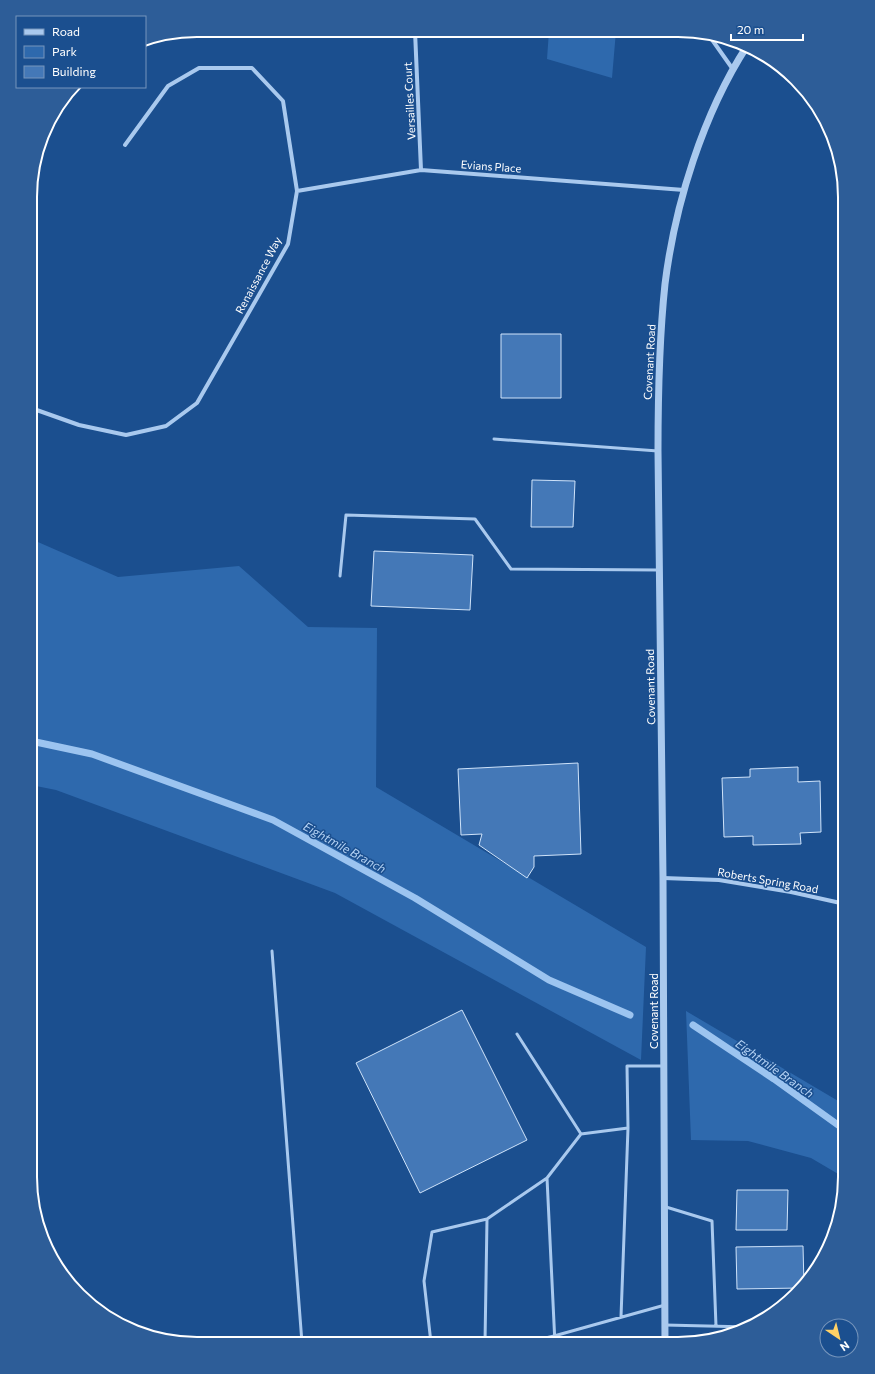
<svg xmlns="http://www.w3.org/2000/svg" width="875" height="1374" viewBox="0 0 875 1374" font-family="Commissioner,sans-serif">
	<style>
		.green { fill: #2e69ad }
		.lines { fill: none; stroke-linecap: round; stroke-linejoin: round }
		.stream { stroke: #9cc4f0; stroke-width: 7 }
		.building { fill: #4478b7; stroke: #cfe3fa }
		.service { stroke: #a9c9ee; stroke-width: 3 }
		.minor { stroke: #a9c9ee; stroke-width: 4 }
		.tertiary { stroke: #a9c9ee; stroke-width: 7 }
		.labels { text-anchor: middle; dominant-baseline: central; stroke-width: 3; stroke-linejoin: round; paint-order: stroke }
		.street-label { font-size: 11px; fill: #fff; stroke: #1b4f8f }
		.water-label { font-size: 12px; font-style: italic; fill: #b5d3f5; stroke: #1b4f8f }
		.rim { fill: none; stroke: #fff; stroke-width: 2 }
	</style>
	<rect width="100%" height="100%" fill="#1b4f8f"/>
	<path class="green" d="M 549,31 L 616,31 L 612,78 L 547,59 Z
		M 31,539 L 118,577 L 239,566 L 308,627 L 377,628 L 376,787 L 646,947 L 641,1060 L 335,893 L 56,790 L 31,785 Z
		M 686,1011 L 845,1105 L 845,1178 L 811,1158 L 748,1141 L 691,1140 Z"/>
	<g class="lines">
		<path class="stream" d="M 31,741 L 92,754 L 273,820 L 415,898 L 549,980 L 630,1015
			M 693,1025 L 774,1079 L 845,1130"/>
	</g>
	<path class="building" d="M 501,334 L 561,334 L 561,398 L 501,398 Z
		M 532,480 L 575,481 L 573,527 L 531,527 Z
		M 374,551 L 473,555 L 470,610 L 371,606 Z
		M 578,763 L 581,854 L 534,856 L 534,867 L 527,878 L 479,845 L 482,834 L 461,835 L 458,769 Z
		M 798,767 L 798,782 L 820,781 L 821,832 L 800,833 L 801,844 L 753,845 L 753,836 L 724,837 L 722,778 L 750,777 L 750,769 Z
		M 462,1010 L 527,1140 L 420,1193 L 356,1063 Z
		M 737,1190 L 788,1190 L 787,1230 L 736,1230 Z
		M 803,1246 L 804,1285 L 801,1288 L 737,1289 L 736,1247 Z"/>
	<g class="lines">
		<path class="service" d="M 494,439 L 658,451
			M 340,576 L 346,515 L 475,519 L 511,569 L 659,570
			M 272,951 L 302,1343
			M 517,1034 L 581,1134
			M 666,1207 L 712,1221 L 716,1326
			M 621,1317 L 628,1128 L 627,1066 L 664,1066
			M 665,1325 L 749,1327
			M 431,1343 L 424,1281 L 432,1232 L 487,1219
			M 485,1343 L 487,1219 L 547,1178
			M 520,1344 L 554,1336 L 665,1305
			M 555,1344 L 547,1178 L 581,1134 L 628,1128"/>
		<path class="minor" d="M 415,31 L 421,170
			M 708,34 L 732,68
			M 297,191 L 421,170 L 684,190
			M 31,408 L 79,425 L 126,435 L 166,426 L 197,403 L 288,244 L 297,191 L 283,101 L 252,68 L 199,68 L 168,86 L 125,145
			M 840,477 L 845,495
			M 663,878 L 719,880 L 791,892 L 845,904"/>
		<path class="tertiary" d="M 665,1344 L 663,878 L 658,451 C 658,395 659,340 665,284 C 675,204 703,114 747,46"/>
	</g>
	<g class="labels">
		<g class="street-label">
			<text transform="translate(409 101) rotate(-93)">Versailles Court</text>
			<text transform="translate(491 166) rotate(4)">Evians Place</text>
			<text transform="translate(258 275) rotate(-62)">Renaissance Way</text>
			<text transform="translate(649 362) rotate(-87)">Covenant Road</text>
			<text transform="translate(650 687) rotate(-91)">Covenant Road</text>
			<text transform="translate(768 880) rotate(10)">Roberts Spring Road</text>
			<text transform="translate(653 1011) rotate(-90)">Covenant Road</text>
		</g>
		<g class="water-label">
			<text transform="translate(345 847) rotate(29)">Eightmile Branch</text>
			<text transform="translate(775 1068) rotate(35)">Eightmile Branch</text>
		</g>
	</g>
	<path d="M0 0H875V1374H0ZM197 37H678A160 160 0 0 1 838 197V1177A160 160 0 0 1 678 1337H197A160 160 0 0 1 37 1177V197A160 160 0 0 1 197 37Z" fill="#2d5d98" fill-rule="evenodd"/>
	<path class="rim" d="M197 37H678A160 160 0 0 1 838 197V1177A160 160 0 0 1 678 1337H197A160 160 0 0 1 37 1177V197A160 160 0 0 1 197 37Z"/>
	<rect x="16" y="16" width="130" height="72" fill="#1b4f8f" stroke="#7695bc"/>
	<rect x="24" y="29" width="20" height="6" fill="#a9c9ee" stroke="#7695bc"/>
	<text x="52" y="36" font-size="12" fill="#ffffff">Road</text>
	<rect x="24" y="46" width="20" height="12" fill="#2e69ad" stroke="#7695bc"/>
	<text x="52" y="56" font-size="12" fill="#ffffff">Park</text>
	<rect x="24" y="66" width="20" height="12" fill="#4478b7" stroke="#7695bc"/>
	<text x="52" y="76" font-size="12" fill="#ffffff">Building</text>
	<g transform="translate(839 1338) rotate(145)"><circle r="19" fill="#1b4f8f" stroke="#7695bc"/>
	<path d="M0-3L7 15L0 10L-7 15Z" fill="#ffd166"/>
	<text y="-6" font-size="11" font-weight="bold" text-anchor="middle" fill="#ffffff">N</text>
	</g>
	<path d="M731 34v6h72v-6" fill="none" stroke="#ffffff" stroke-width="2"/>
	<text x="737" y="34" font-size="12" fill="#ffffff" stroke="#1b4f8f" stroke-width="3" paint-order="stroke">20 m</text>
</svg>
